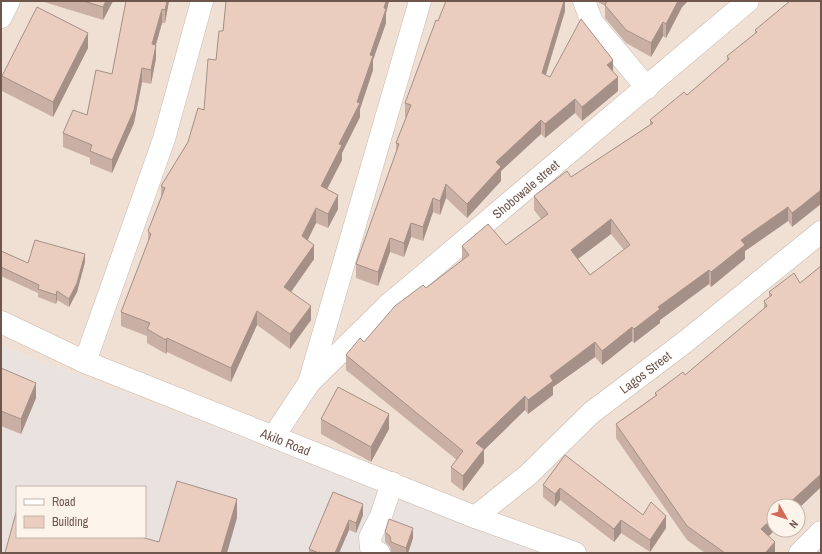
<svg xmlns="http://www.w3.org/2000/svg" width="822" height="554" font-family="'Archivo Narrow',sans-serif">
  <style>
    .residential { fill: #f0e0d3; fill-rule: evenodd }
    .industrial { fill: #e9e2de; fill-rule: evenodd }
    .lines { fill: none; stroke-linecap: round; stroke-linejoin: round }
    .minor-casing { stroke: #c8b7ac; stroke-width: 23 }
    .minor { stroke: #fff; stroke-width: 22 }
    .wall { fill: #cab0a4; fill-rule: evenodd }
    .shaded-wall { fill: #a49086 }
    .building { fill: #ebcdbf; stroke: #a49086; fill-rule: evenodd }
    .labels { text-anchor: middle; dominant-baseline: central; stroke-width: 3; stroke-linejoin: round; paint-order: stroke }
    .street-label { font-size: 13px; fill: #6e564d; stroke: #fcf3ea }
  </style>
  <rect width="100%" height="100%" fill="#f9efe4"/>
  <path class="residential" d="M1,1H821V553H543L1,345ZM774,506H798V530H774Z"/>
  <path class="industrial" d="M1,345L543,553H1ZM17,487H145V537H17Z"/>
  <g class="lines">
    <g class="minor-casing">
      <g id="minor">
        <path d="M584,1L592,22L647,88"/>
        <path d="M1,17L9,1"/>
        <path id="s1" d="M1,322L85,362L475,517L575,553"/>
        <path d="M85,362L164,139L202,1"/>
        <path id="s2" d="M309,383L386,307L748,1"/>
        <path d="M274,436L309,383L420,1"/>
        <path id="s3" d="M475,517L528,475L591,413L685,342L821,232"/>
        <path d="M379,553L371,548L370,537L381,516L392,483"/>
        <path d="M800,553L821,532"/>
      </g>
    </g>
    <use href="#minor" class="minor"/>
  </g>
  <g class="wall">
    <path d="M44,1H113L103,20L44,2Z"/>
    <path d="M169,1L165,23H162L156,45V58L151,84L142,82L134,123L112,173L90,164V158L63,147V133L87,115L112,74Z"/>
    <path d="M226,1H389L386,13V23L373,60V70L360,109V117L342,153V160L327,189L338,209L328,228L316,223L308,240L314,259L291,292L311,320L290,349L257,325L231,382L167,352L166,354L147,343V336L121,326V312L148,243V231L161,197V186L188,142L204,110L223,31Z"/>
    <path d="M565,1V11L546,75L550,77L613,72L618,91L582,121L575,113L545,138L541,134L501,171V181L467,218L446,198L440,215L433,212L423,241L411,237L404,257L390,252L378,286L356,278V264L396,153V143L406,117H405V103L438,21Z"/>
    <path d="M598,1H688L682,7L666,38L663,36L651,57L626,43L605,18V6L598,2Z"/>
    <path d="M821,1L792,227L788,221L745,251V259L711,287L709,284L660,320V323L634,343L632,341L602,365L595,357L553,387V395L528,414L525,410L484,450V463L463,491L451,482V467L457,460L346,370V355L364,342L426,288L462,261V246L506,245L541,219L534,210V196L571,177L650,125V120L687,95L727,61V56L755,34V30ZM611,234L624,250L590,275L578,259Z"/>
    <path d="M88,48L53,117L2,91V76Z"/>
    <path d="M1,251L28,263L85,262L77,292L69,307L57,300L56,304L38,297V293L1,276Z"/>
    <path d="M821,266V487L769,536L775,553H705L687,540L616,438V424L655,396V393L685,375L764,309V301L769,297V292L800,283Z"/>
    <path d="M1,368L36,398L21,434L1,426Z"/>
    <path d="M321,419L389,429L371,462L321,434Z"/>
    <path d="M565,455L643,515L666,528L650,552L621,533L614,542L560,500L555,507L543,497V485Z"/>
    <path d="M333,492L363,515L356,533L349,530L339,553H309V549Z"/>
    <path d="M385,532L413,538L408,553H391L390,547L385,542Z"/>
  </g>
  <g class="shaded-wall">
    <path d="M106,1H113L103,20V7Z"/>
    <path d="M167,1H169L165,23V10Z"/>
    <path d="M386,1H389L386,13V23L373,60V70L360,109V117L342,153V160L321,201V186L357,102L370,55L384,8Z"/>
    <path d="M564,1H565V11L542,87V73Z"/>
    <path d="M678,1H688L682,7L666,38V24Z"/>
    <path d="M162,9V23L152,58V44Z"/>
    <path d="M663,22V36L651,57V43Z"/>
    <path d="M88,33V48L53,117V102Z"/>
    <path d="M156,45V58L151,84V70Z"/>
    <path d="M613,60V74L607,65Z"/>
    <path d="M142,68V82L134,123L112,173V160Z"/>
    <path d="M618,77V91L582,121V107Z"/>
    <path d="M575,99V113L545,138V124Z"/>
    <path d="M541,120V134L501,171V181L467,218V204L496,162Z"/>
    <path d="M446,184V198L440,215V201Z"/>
    <path d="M821,190V204L792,227V213Z"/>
    <path d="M338,195V209L328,228V214Z"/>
    <path d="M433,198V212L423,241V227Z"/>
    <path d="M788,207V221L745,251V259L711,287V272L741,240Z"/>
    <path d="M316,208V223L302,251V236Z"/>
    <path d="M611,219V234L571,264V250Z"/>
    <path d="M411,223V237L404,257V243Z"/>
    <path d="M390,238V252L378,286V272Z"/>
    <path d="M314,245V259L284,302V287Z"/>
    <path d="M85,254V262L77,292L69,307V299Z"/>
    <path d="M709,270V284L660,320V323L634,343V329L658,307Z"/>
    <path d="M57,291V300L56,304V295Z"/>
    <path d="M311,306V320L290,349V334Z"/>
    <path d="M257,311V325L231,382V368Z"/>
    <path d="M632,327V341L602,365V351Z"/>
    <path d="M167,338V352L166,354V340Z"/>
    <path d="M595,342V357L553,387V395L528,414V400L550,376Z"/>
    <path d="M36,383V398L21,434V419Z"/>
    <path d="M525,396V410L484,450V463L463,491V476L476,443Z"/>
    <path d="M389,414V429L371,462V447Z"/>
    <path d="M821,474V487L798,509V506H786Z"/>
    <path d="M560,488V500L555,507V494Z"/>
    <path d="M237,499V518L227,553H221Z"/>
    <path d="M363,504V515L356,533V523Z"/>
    <path d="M666,516V528L650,552V540Z"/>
    <path d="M774,517V530H775L761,543V529Z"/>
    <path d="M349,520V530L339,553H335Z"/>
    <path d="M621,520V533L614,542V529Z"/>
    <path d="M413,528V538L408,553H406V548Z"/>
    <path d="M775,542V553H765Z"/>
  </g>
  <g class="building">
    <path d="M83,1H106L103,7Z"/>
    <path d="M126,1H167L165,10L162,9L152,44L156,45L151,70L142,68L134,110L112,160L90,151L92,145L63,133L73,110L87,115L96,70L112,74Z"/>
    <path d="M226,1H386L384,8L386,9L370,55L373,56L357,102L360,103L339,144L342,145L321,186L338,195L328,214L316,208L302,236L314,245L284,287L311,306L290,334L257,311L231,368L167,338L166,340L147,329L150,323L121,312L151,234L148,231L165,188L161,186L188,142L198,108L204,110L208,59L216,60L219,31H223Z"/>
    <path d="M446,1H564L542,73L550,77L581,19L613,60L607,65L618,77L582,107L575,99L545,124L541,120L496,162L501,167L467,204L446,184L440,201L433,198L423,227L411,223L404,243L390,238L378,272L356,264L399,144L396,143L411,105L405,103L436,20L438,21Z"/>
    <path d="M607,1H678L666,24L663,22L651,43L626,30L605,5Z"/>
    <path d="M790,1H821V190L792,213L788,207L741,240L745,245L711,272L709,270L658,307L660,309L634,329L632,327L602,351L595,342L550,376L553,381L528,400L525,396L476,443L484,449L463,476L451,467L463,451L346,355L360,338L364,342L395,306L423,285L426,288L469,255L462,246L488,224L506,245L548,214L534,196L567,171L571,177L653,123L650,120L684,92L687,95L729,59L727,56L757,32L755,30ZM611,219L630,245L590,275L571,250Z"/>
    <path d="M37,7L88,33L53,102L2,76Z"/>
    <path d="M35,240L85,254L77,283L69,299L57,291L56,295L38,289L39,285L1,267V251L28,263Z"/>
    <path d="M821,266V474L786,506H774V517L761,529L775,542L765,553H725L687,526L616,424L657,395L655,393L683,372L685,375L767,306L764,301L772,295L769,292L794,273L800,283Z"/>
    <path d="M1,368L36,383L21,419L1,411Z"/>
    <path d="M338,387L389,414L371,447L321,419Z"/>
    <path d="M565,455L643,515L651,502L666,516L650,540L621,520L614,529L560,488L555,494L543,485Z"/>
    <path d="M177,481L237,499L221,553H5L17,509V537H141L159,542Z"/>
    <path d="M333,492L363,504L356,523L349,520L335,553H323L319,552V553L309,549Z"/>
    <path d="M389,519L413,528L406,548L391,542L390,536L385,532Z"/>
  </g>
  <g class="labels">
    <g class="street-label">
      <text stroke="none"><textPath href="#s2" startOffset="291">Shobowale street</textPath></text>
      <text stroke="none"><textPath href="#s3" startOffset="224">Lagos Street</textPath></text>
      <text stroke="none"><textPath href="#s1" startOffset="309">Akilo Road</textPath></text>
    </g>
  </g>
  <rect width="822" height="554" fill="none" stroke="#6e564d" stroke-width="4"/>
  <rect x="16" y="486" width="130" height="52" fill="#fcf3ea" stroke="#c3b4ab"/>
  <rect x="24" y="499" width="20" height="6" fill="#ffffff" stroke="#c3b4ab"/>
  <text x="52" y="506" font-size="12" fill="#6e564d">Road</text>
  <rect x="24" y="516" width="20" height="12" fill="#ebcdbf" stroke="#c3b4ab"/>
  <text x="52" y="526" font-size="12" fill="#6e564d">Building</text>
  <g transform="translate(786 518) rotate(129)"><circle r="19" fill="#fcf3ea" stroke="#c3b4ab"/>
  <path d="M0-3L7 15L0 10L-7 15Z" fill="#d46958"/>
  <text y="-6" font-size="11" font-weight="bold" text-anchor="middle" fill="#6e564d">N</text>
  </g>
</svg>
